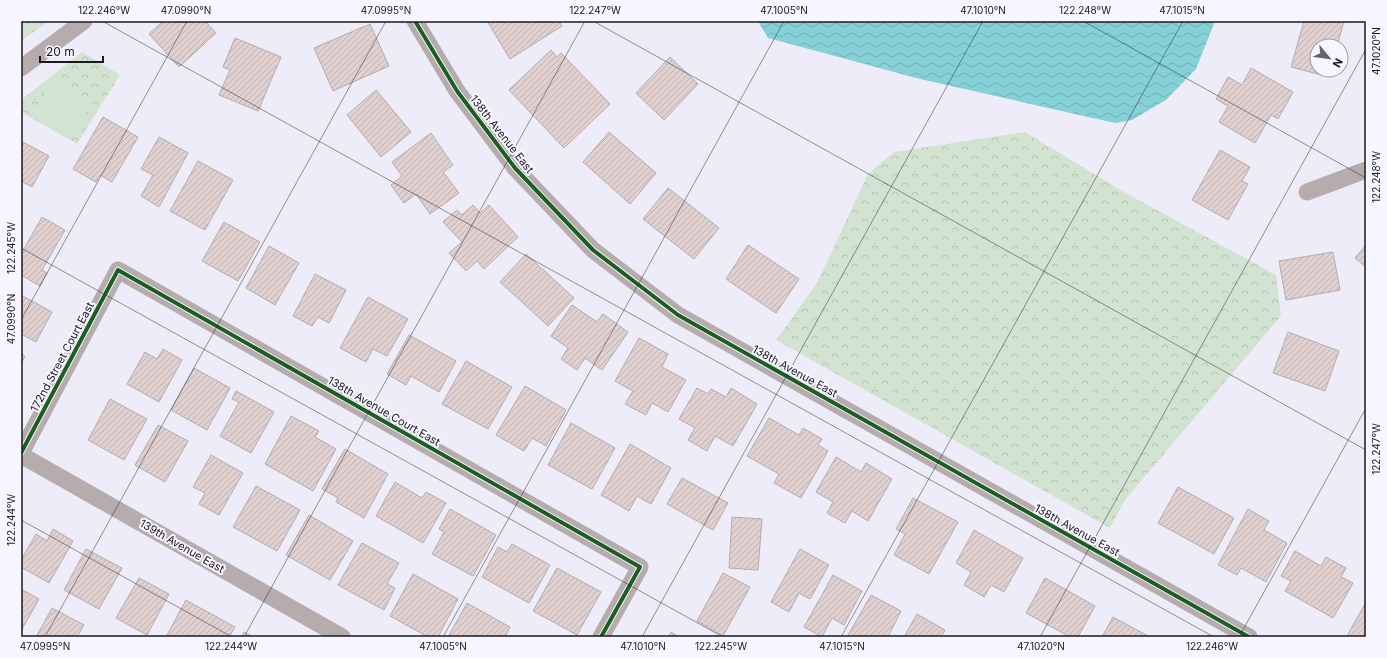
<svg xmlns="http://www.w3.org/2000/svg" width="1387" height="658" font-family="Inter,sans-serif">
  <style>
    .forest { fill: url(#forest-crowns) }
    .garden { fill: #d3e3d2 }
    .water { fill: url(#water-waves) }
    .building { fill: url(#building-hatch); stroke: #b1acaf }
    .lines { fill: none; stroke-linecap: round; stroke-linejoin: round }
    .minor { stroke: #b7acad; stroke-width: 17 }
    .cycleway-casing { stroke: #f7f5ff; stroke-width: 6 }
    .cycleway { stroke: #1b5e20; stroke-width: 4 }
    .ticks { fill: none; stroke: #1a1821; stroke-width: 1; stroke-opacity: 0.45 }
    .labels { text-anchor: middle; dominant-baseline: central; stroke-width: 4; stroke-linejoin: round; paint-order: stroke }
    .street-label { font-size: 11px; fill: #1a1821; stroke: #f7f5ff }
    .neatline { fill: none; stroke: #1a1821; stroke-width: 1.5 }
    .ticks-label { font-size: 10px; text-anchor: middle; fill: #1a1821 }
  </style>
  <defs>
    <pattern id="forest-crowns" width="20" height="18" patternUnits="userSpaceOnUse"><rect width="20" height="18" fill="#d3e3d2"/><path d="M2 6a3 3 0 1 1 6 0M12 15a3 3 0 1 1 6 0" fill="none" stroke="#b5c2b4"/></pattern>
    <pattern id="water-waves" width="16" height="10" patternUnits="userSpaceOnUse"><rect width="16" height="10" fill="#85d1d7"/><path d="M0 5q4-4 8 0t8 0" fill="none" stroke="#72b3b8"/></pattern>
    <pattern id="building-hatch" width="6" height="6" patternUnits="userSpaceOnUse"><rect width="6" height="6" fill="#e0d0d0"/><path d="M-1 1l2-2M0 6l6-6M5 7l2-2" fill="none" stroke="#c0b2b2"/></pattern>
  </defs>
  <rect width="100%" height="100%" fill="#eeecf8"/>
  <g class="forest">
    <path d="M21,21H49L21,41Z"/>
    <path d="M82,52L120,75L77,144L21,112V100Z"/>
    <path d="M1025,132L1122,191L1276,275L1281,316L1125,500L1110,528L776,340L817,283L868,174L894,152Z"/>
  </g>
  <path class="garden" d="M53,79L93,102L72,138L32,115Z"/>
  <path class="water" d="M758,21H1215L1196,69L1166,100L1132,120L1115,123L920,79L768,38Z"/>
  <g class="building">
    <path d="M163,21H205L216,33L179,67L149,34Z"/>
    <path d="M487,21H559L562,26L510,59Z"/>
    <path d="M1304,21H1344L1337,46H1317V70H1331L1329,77L1291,67Z"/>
    <path d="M370,24L389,66L333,91L314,48Z"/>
    <path d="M235,38L281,57L258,111L219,95L230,70L223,67Z"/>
    <path d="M551,50L557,57L561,53L610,104L564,148L509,90Z"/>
    <path d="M670,57L698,84L664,120L636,93Z"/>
    <path d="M1251,68L1293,92L1278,119L1271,115L1255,143L1219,122L1228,106L1216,99L1228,77L1242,85Z"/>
    <path d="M376,90L411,132L381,157L347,115Z"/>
    <path d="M103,117L138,137L112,182L100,175L96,182L73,169Z"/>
    <path d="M609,132L656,173L630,204L583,162Z"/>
    <path d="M431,133L453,165L443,172L459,193L430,214L416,194L404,203L391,185L402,176L392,162Z"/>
    <path d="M159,137L188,153L159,207L141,196L153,175L141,169Z"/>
    <path d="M21,141L49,156L32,187L21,181Z"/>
    <path d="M1220,150L1250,167L1242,181L1248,184L1228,220L1192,200Z"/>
    <path d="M198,161L233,180L205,230L170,211Z"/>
    <path d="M668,188L719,228L694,259L643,219Z"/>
    <path d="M473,205L480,213L489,205L518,237L484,269L477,261L466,271L449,253L462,242L443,222L457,210L462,215Z"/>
    <path d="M42,217L65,230L42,270L47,273L40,286L21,275V254Z"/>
    <path d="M224,222L260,242L238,281L202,261Z"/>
    <path d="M748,245L799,279L776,313L726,279Z"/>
    <path d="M1366,245V267L1355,258Z"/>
    <path d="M269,246L299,263L275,305L246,288Z"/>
    <path d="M1333,252L1340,290L1286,300L1279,261Z"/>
    <path d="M526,254L574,298L548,326L500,282Z"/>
    <path d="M315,274L346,290L329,323L318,317L312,326L293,316Z"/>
    <path d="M21,295L52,312L36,342L21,334Z"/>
    <path d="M368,297L408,319L387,356L373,349L366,362L340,348Z"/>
    <path d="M572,305L597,322L603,314L628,332L602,370L585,358L577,370L561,359L568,348L551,336Z"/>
    <path d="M1288,332L1339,351L1325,391L1273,373Z"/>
    <path d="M409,335L456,361L439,392L411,376L406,385L387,374Z"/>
    <path d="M639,338L668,354L662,367L686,380L668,412L652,403L646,415L625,404L633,391L615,381Z"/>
    <path d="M163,349L182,360L159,402L127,384L145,352L157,359Z"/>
    <path d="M21,354L25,356L21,364Z"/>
    <path d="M466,361L512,387L488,429L442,404Z"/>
    <path d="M194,368L230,388L207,430L171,410Z"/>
    <path d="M525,386L566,410L546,446L532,438L524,451L496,435Z"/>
    <path d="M697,388L708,394L711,389L726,397L731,388L757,404L733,446L715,436L707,451L688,440L695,428L679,419Z"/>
    <path d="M236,391L274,412L251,453L220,436L239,402L232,399Z"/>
    <path d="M110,399L147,419L124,460L88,440Z"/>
    <path d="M291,416L319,431L315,437L336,449L313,491L265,464Z"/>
    <path d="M769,418L799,435L803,428L822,439L818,445L828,451L801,498L774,483L779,474L747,456Z"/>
    <path d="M571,423L615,448L592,489L548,465Z"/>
    <path d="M158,425L188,441L165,482L135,465Z"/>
    <path d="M630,444L671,468L651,504L637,496L629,511L601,495Z"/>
    <path d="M345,449L388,474L364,518L336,502L338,498L322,489Z"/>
    <path d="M211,455L243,473L219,515L199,504L205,493L193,487Z"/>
    <path d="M836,457L861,472L866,463L892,479L868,521L852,511L845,523L827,513L833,502L816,492Z"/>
    <path d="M682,478L728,503L713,530L667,504Z"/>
    <path d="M395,482L422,498L426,492L446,503L423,543L376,516Z"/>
    <path d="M256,486L300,510L277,551L233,527Z"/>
    <path d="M1178,487L1234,518L1214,554L1158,523Z"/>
    <path d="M913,498L958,522L929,574L894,555L905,534L896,529Z"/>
    <path d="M450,509L496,535L473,576L432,554L444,532L439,529Z"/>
    <path d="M1248,509L1269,521L1264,530L1287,543L1266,582L1241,568L1237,575L1218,565Z"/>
    <path d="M309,515L353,541L330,580L286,555Z"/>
    <path d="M732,517L762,519L758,570L729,568Z"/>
    <path d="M53,529L73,541L49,583L21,567V560L36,534L47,541Z"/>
    <path d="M974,530L1023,558L1004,592L991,585L984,597L964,585L971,572L956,563Z"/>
    <path d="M362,543L399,563L387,584L395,588L384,610L338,585Z"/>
    <path d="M512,544L550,565L529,603L482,577L498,547L507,552Z"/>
    <path d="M86,549L122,568L99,609L64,590Z"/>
    <path d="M800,549L829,565L810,599L799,593L789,612L771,602Z"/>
    <path d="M1295,551L1321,566L1326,557L1346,568L1341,577L1353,583L1333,618L1285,591L1291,581L1281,576Z"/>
    <path d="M557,568L601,592L577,635L533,611Z"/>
    <path d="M723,573L750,587L723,636L697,621Z"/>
    <path d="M413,574L458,599L438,637H428L390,616Z"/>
    <path d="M833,575L862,591L844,625L832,618L822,637L804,627Z"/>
    <path d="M139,578L169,594L147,635L116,618Z"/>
    <path d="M1045,578L1095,606L1078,637H1070L1026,613Z"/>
    <path d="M21,589L39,599L21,631Z"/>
    <path d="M871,595L901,611L888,637H847Z"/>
    <path d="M186,600L235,627L229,637H166Z"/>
    <path d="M1366,602V637H1349L1347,636Z"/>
    <path d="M467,603L510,627L505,637H448Z"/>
    <path d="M52,608L84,625L77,637H36Z"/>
    <path d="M917,614L945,630L941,637H904Z"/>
    <path d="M1113,617L1150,637H1102Z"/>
    <path d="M244,632L253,637H242Z"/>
    <path d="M671,632L679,637H668Z"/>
  </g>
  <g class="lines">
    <g class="minor">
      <path d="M415,21L457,91L515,168L593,250L678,315L1249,637"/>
      <path d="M21,68L84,21"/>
      <path d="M1307,192L1366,170"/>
      <path d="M21,453L118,270L640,567L601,637"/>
      <path d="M21,455L342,637"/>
    </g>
    <g class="cycleway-casing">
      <g id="cycleway">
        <path d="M415,21L457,91L515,168L593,250L678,315L1249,637"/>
        <path d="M21,453L118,270L640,567L601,637"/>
      </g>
    </g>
    <use href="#cycleway" class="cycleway"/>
  </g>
  <path class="ticks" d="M102,21L1214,637M593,21L1366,450M1083,21L1366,178M21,248L723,637M21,320L187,21M21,520L232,637M45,637L386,21M244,637L585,21M443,637L784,21M642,637L983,21M841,637L1183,21M1040,637L1366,49M1239,637L1366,408"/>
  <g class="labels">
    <g class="street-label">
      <text transform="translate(502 134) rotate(52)">138th Avenue East</text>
      <text transform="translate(62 357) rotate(-62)">172nd Street Court East</text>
      <text transform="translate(795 371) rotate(29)">138th Avenue East</text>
      <text transform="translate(384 411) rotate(30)">138th Avenue Court East</text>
      <text transform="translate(1077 530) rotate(29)">138th Avenue East</text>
      <text transform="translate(182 546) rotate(30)">139th Avenue East</text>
    </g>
  </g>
  <rect width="1387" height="658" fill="none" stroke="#f7f5ff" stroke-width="44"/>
  <g transform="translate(1329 58) rotate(119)"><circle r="19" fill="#f7f5ff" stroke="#9f9da6"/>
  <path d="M0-3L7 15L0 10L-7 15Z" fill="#64626c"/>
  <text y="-6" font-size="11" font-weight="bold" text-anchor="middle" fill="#1a1821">N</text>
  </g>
  <path d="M40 56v6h63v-6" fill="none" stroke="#1a1821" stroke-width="2"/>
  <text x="46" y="56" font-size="12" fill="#1a1821" stroke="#f7f5ff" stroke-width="3" paint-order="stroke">20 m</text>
  <rect x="22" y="22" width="1343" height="614" class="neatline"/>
  <g class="ticks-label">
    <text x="104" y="14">122.246°W</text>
    <text x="186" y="14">47.0990°N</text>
    <text x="386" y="14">47.0995°N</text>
    <text x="595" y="14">122.247°W</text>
    <text x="784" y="14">47.1005°N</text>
    <text x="983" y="14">47.1010°N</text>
    <text x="1085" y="14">122.248°W</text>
    <text x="1182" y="14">47.1015°N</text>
    <text transform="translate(1376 51) rotate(-90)" y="4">47.1020°N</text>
    <text transform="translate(1376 177) rotate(-90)" y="4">122.248°W</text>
    <text transform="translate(11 248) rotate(-90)" y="4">122.245°W</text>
    <text transform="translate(11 319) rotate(-90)" y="4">47.0990°N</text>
    <text transform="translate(1376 449) rotate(-90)" y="4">122.247°W</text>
    <text transform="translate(11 520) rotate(-90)" y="4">122.244°W</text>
    <text x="45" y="650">47.0995°N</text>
    <text x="231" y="650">122.244°W</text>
    <text x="443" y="650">47.1005°N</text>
    <text x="643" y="650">47.1010°N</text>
    <text x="721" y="650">122.245°W</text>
    <text x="842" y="650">47.1015°N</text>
    <text x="1041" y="650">47.1020°N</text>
    <text x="1212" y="650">122.246°W</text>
  </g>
</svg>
